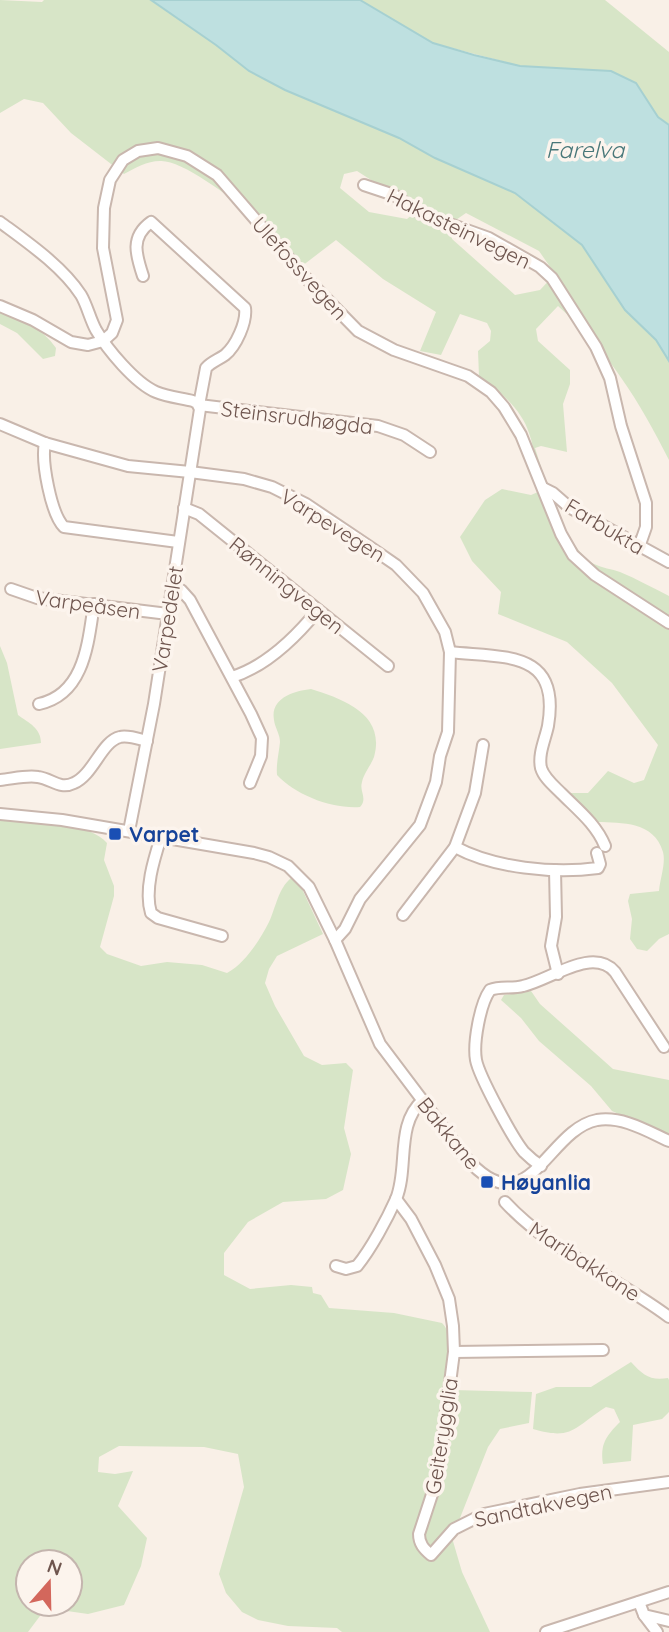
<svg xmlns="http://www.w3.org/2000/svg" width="669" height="1632" font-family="Quicksand,sans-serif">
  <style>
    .green { fill: #d7e5c7; fill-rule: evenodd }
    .water { fill: #bee0e0; stroke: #a6d0d1; stroke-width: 2 }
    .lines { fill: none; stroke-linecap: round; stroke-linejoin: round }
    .minor-casing { stroke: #c9b7ae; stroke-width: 14 }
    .minor { stroke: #fff; stroke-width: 10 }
    .transit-dot { fill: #1a4fb4; stroke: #fcf4ed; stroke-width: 2.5 }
    .labels { text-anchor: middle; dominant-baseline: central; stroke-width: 7; stroke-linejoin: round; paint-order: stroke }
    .street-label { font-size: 21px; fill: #6f564f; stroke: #fcf4ed }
    .transit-label { font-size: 21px; font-weight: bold; fill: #164399; stroke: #fcf4ed; text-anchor: start }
    .water-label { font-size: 23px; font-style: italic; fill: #487779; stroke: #fcf4ed }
  </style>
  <rect width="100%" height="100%" fill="#f9f0e7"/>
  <g class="green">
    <path d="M0,0L42,2L44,0H151L216,45L249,71L285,90L399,138L436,158L515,193L582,245L625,310L656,340L669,361V460C640,402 607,349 558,306L536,329L538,341L570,370V384L563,404L567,452L541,446L535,448C545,479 564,547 594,564C602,568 612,569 620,572C637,579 653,588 669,596V934L659,939L647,951L637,949L630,939L632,919L628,901L630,894L659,891C660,879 666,863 663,852C654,821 622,823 597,822L569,793H588L608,771L634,783L644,780L658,745L612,683L567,642L498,614L501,592L472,561L460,537L485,500L502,489L531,495L538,492C535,473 536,451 529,433C522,410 499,390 479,376L478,351L490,341L491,331L487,323L460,314L441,355L420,351L436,312L383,279L336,240L302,266C293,255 284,242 274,233C253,215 186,159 160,161C147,161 135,168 124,174L71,133L43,103L24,99L0,113ZM357,171L418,210L407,219L369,212L340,188L344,174ZM466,213L539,251L555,274L540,290L515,295L452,239L450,224Z"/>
    <path d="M360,0H605L669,52V125L658,117L636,83L567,70L520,66L433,43Z"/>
    <path d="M0,310C22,318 43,329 56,348L55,356L43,359L17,333L0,324Z"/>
    <path d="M0,646L7,663L18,715C29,723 41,728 41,743L0,749Z"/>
    <path d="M311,689C343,699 386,714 374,757C371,765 364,773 362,782C359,792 368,798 360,807C331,809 296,795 277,775C276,763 279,753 280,742C280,734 275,728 274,720C270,698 294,691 311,689Z"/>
    <path d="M0,820C27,819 89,822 107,843L104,860L114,886V896L100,947L107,954L141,966L167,962L202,965L227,973C245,963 260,940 269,922C276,907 278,889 291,878L302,889L323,934L277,956L269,969L265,983L275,1006L304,1056L322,1065L346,1063L353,1070L344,1128L351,1154L343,1190L326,1199L283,1202L248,1222L224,1253V1275L250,1289L291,1285L312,1287L313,1293L321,1295L329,1308L394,1313L442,1323C455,1335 446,1363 444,1379L453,1390L532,1392L529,1423L500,1429L488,1447L460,1518L450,1531L462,1572L490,1632H342L337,1628L288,1626L258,1620L242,1612L226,1593L219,1574L244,1487L238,1454L204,1447L119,1446L99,1457L98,1472L115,1474L133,1471L118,1506L147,1538L141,1566L124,1605L88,1614L46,1608L28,1632H0ZM28,1562H70V1604H28Z"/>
    <path d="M531,991L540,1004L613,1069L669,1080V1137L612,1111L591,1086L539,1041L521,1018L501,1000L504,995Z"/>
    <path d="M631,1362C643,1375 650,1381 668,1378L669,1380V1412L662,1419L633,1425L631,1461L603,1464C600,1444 606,1436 620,1422L614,1409L606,1407C574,1427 573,1441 533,1429L536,1394L556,1387H591Z"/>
  </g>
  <path class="water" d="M151,0H360L433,43L474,55L520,66L611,71L636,83L658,117L669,125V361L656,340L625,310L582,245L515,193L435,158L399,138L285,90L249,71L216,45Z"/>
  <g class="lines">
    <g class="minor-casing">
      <g id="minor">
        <path d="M364,185L394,195L422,214L489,238L540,267L552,278L596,347L610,378L621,426L646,503V527L639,547"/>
        <path d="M0,222C27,242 62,266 81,295C87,305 90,319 96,330C107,349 135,383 156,392C168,397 181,398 193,401L197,403L200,409L154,704L129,831"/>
        <path d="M143,276C136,255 130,237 151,222L245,308C247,322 236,346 225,355C218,360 211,362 206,368L199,405L378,426L404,435L430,452"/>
        <path d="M0,306L33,320L71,342L88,345L103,341L112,333L117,320L103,248L104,208L110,180L123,160L138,151L158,148L187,156L217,175L305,277L358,331L394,350L468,376L491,392L504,407L521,435L561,534L573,555L595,575L669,623"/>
        <path d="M0,424L45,443L128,466L190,472L244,479L272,487L306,504L367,545L396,565L423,593L445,632L450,652L448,732L440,756L436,782L420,825L360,899L345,929L335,940"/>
        <path d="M45,443C41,461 51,514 64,527L178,542"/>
        <path d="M543,488L553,493L569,507L669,562"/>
        <path d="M184,508L199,514L388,666"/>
        <path d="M172,585L181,590L190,600L251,714L262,738L261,756L250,783"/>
        <path d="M11,589L37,598L168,614"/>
        <path d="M450,652C505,658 561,650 548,726C545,740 538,754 541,768C544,778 554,786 561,793C578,810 596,824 605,846"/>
        <path d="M232,677C267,666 296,637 318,610"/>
        <path d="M39,704C85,694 88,642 94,604"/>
        <path d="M0,780C12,779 26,775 38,777C52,779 60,790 74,783C93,775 102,741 120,737C128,735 139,739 147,741"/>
        <path d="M0,814L62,820L254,853L269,857L288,866L309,887L335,940L380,1044L466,1158C529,1229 546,1130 597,1120C623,1116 647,1131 669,1141"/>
        <path d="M161,837C154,859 144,890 151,913L158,918L222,936"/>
        <path d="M455,847C494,868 554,874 598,868L600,864L597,853"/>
        <path d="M555,870L556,917L551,946L558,974"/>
        <path d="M403,915L455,847L475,793L483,745"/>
        <path d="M541,1166C535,1162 529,1157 524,1152C513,1139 479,1076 476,1060C473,1043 480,1004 490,990C500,986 512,989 523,986C550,980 593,946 615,972L664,1047"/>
        <path d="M396,1199L411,1219L435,1265L449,1299L453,1326L454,1352L438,1476L419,1534C419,1544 424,1549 431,1555L454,1529L484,1514L580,1494L669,1482"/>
        <path d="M505,1202C550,1251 616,1277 669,1317"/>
        <path d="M336,1266L346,1269L357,1266C371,1249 387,1219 396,1199C409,1168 395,1124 423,1100"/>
        <path d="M454,1352L603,1350"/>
        <path d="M639,1602L644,1615L669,1621"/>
        <path d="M644,1615L657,1632"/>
        <path d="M546,1632L669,1592"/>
      </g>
    </g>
    <use href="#minor" class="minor"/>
  </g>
  <g class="transit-dot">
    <rect x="108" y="827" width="14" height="14" rx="3.5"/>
    <rect x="480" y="1175" width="14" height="14" rx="3.5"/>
  </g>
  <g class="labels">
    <g class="street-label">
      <text transform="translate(459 228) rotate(26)">Hakasteinvegen</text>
      <text transform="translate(300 268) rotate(48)">Ulefossvegen</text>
      <text transform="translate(297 417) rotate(7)">Steinsrudhøgda</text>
      <text transform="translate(333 525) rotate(32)">Varpevegen</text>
      <text transform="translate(605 526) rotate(31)">Farbukta</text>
      <text transform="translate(287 585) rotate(39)">Rønningvegen</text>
      <text transform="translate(88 604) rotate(8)">Varpeåsen</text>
      <text transform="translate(167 619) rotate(-81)">Varpedelet</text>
      <text transform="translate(449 1133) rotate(51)">Bakkane</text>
      <text transform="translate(585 1261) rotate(33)">Maribakkane</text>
      <text transform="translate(441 1436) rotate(-81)">Geiterygglia</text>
      <text transform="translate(543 1505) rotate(-12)">Sandtakvegen</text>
    </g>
    <g class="transit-label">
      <text x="129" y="834">Varpet</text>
      <text x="501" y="1182">Høyanlia</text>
    </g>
    <g class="water-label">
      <text x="585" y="149">Farelva</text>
    </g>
  </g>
  <g transform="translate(49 1583) rotate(20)"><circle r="33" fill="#fcf4ed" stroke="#c4b5ae" stroke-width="2"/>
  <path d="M0-5L12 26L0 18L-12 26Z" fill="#d3675c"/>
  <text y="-10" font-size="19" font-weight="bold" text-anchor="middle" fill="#6f564f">N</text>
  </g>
</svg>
